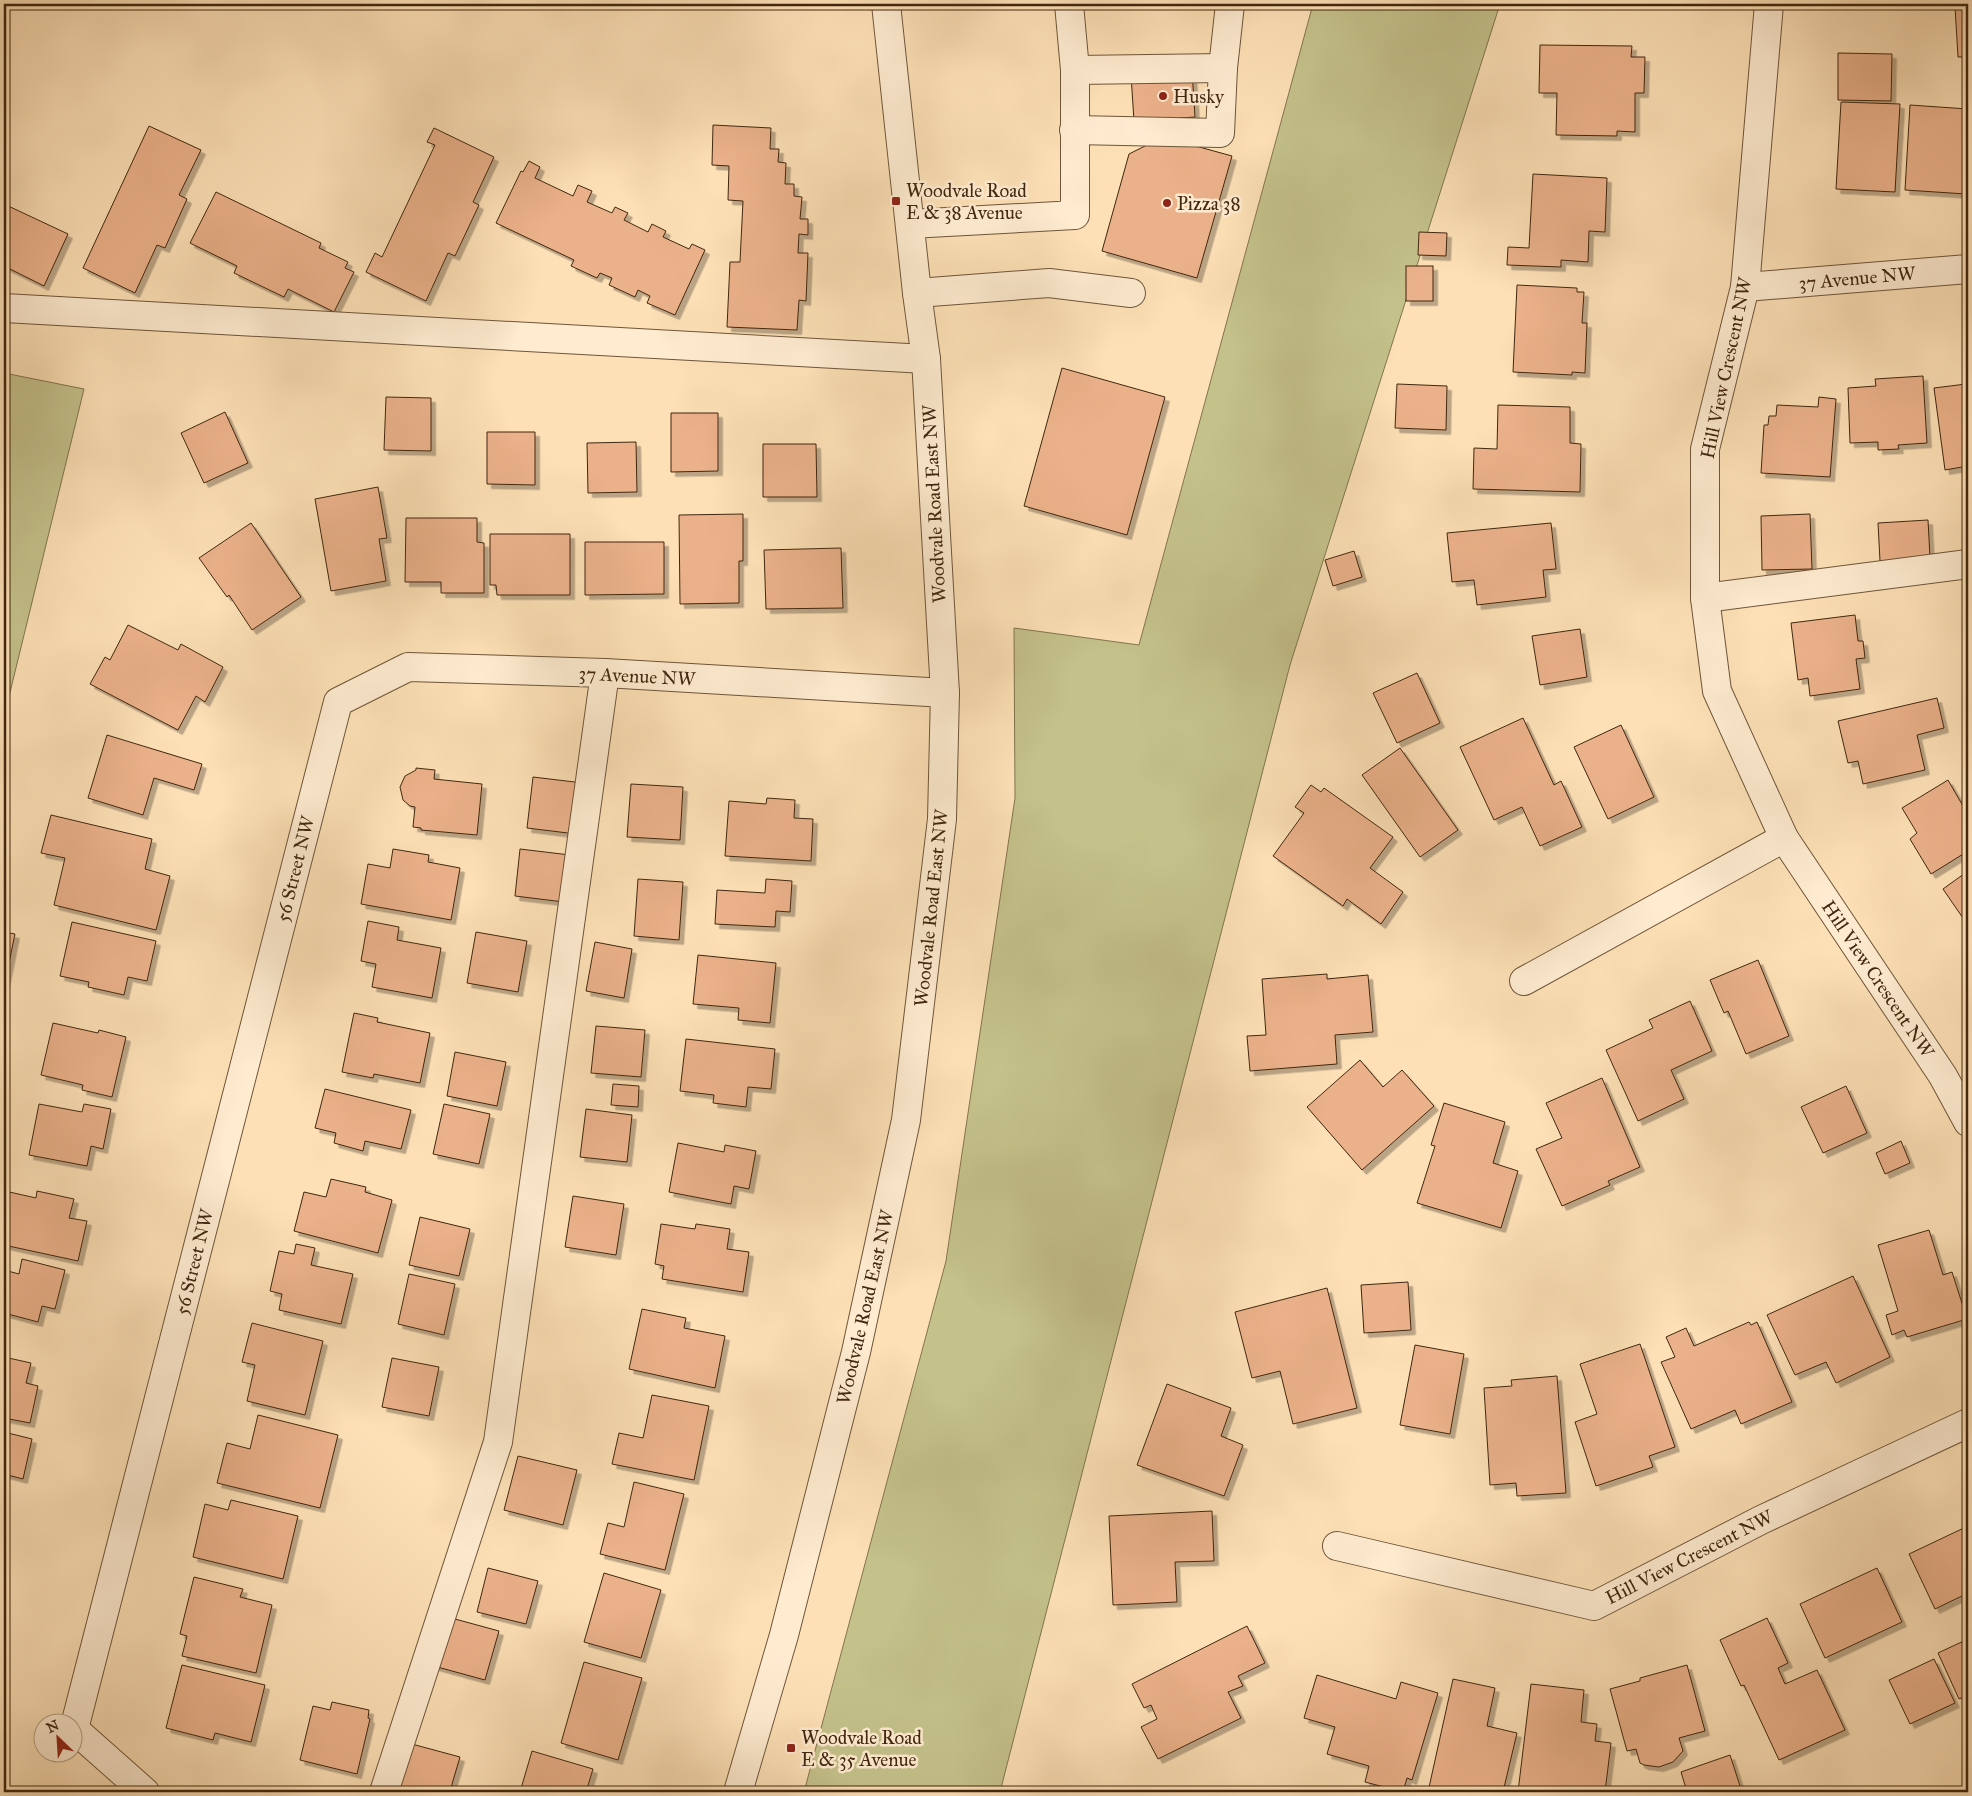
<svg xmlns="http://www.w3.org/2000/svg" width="1972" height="1796" font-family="'IM FELL Great Primer',serif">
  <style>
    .green { fill: #c4c18b; stroke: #82744d }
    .building { fill: #ebb18a; stroke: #40270f; filter: url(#shadow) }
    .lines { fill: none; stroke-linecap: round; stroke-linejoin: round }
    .minor-casing { stroke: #6f5539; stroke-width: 30 }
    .minor { stroke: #feebd0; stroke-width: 28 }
    .poi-dot { fill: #8f2418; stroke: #feebd0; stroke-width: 2 }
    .labels { text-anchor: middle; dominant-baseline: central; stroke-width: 5; stroke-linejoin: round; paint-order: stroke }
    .poi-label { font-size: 19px; fill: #40270f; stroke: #feebd0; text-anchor: start }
    .street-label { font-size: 19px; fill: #40270f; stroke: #feebd0 }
  </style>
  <defs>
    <filter id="shadow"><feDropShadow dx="4.5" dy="4.5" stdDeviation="0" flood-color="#0004"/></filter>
  </defs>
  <rect width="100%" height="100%" fill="#fde0b6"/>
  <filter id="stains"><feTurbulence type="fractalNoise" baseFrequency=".004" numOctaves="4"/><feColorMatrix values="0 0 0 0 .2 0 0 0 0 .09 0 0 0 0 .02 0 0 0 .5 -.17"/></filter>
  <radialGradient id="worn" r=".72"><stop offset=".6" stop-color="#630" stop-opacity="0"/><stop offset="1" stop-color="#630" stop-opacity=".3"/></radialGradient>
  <g class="green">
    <path d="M1313,4H1500L1290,665L1000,1792H804L946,1261L1015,798L1014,628L1139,645Z"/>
    <path d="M4,373L84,389L4,717Z"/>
  </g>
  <g class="building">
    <path d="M1955,7H1968V57H1958Z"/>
    <path d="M1540,45L1632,46L1631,57H1645L1644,93H1635V132L1617,131V136L1556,135L1557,93H1539Z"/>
    <path d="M1838,53L1892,54L1891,101L1838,100Z"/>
    <path d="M1192,71L1195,117L1134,121L1131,75Z"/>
    <path d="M1841,102L1900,104L1895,192L1836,189Z"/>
    <path d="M1910,105L1968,109L1966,194L1905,190Z"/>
    <path d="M713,125L771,128L770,149H779L778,162L786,163L785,184H794V196L802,197L800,219H808V235L799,234L798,253H808L806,301L799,300L797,330L727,327L730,262H740L743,201L728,200L729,166L712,165Z"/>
    <path d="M149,126L201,150L179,195L187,199L165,248L157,245L135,293L83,268Z"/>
    <path d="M434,128L494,157L473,202L479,205L455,256L448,253L426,301L366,272L375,253L382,257L435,145L427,142Z"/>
    <path d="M1163,137L1232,156L1197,278L1102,251L1129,154Z"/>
    <path d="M529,161L540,167L535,178L573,196L578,185L592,191L587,202L612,213L615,207L628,213L624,220L648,232L652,224L666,231L663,237L689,249L692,244L705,250L675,315L647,303L650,296L638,290L635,297L609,285L612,278L600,273L597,278L571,266L574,260L496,223L521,171L523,172Z"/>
    <path d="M1533,174L1607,178L1605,232L1589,231L1588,262L1561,260V267L1507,265L1508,247L1529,248Z"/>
    <path d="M216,192L321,243L319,248L348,262L345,268L354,272L334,312L288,289L284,297L234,273L237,266L190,243Z"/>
    <path d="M4,204L68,234L44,286L4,266Z"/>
    <path d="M1419,232L1447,233L1446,256L1418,255Z"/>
    <rect x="1406" y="266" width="27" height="35"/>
    <path d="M1517,285L1577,288V292H1584L1582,323H1587L1585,373L1572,372V375L1513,372Z"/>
    <path d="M1062,368L1165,397L1127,535L1024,506Z"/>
    <path d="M1968,375V466L1945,470L1934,388L1966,384L1965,376Z"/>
    <path d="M1923,376L1927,443L1898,445L1899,449L1878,450V442L1850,443L1848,388L1876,386L1875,379Z"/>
    <path d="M1397,384L1447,386L1446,430L1395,428Z"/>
    <path d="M386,397L431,398V451L384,450Z"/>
    <path d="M1819,397L1836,399L1830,477L1761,473L1764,425H1768L1769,416H1776L1777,405L1818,407Z"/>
    <path d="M1498,405L1570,407V443L1581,444L1580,492L1473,489L1474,448L1497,449Z"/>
    <path d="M225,412L248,463L204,483L181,433Z"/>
    <path d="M671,413H718V471L671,472Z"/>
    <path d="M487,432H535V485L487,484Z"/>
    <path d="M636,442L637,492L588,493L587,443Z"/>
    <path d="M763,444H816L817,497H763Z"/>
    <path d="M378,487L387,538L379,539L386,581L331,591L315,499Z"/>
    <path d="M743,514V561H739V603L680,604L679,515Z"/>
    <path d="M1810,514L1812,569L1762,570L1761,516Z"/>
    <path d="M406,518H477V542L484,543V593H441V582H405Z"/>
    <path d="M1928,520L1930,558L1880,561L1878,523Z"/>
    <path d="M251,523L301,597L252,630L229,595L227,597L199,558Z"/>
    <path d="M1551,523L1556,569L1543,570L1546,597L1477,605L1474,580L1452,582L1447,533Z"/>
    <path d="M490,534H570V595H497L496,585H490Z"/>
    <path d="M585,542H664V594L585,595Z"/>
    <path d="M841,548L843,608L766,609L764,550Z"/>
    <path d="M1354,551L1362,577L1333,586L1325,560Z"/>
    <path d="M1855,615L1858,641H1863L1865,658L1856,659L1860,689L1810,696L1808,678L1798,680L1791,623Z"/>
    <path d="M128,625L178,650L181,644L223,667L205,702L196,696L178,730L90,684L105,657L110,660Z"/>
    <path d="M1580,629L1587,677L1540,685L1532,636Z"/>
    <path d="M1417,673L1440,723L1397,743L1373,693Z"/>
    <path d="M1937,698L1944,728L1917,735L1925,770L1863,784L1858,761L1848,763L1838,721Z"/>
    <path d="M1523,718L1554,785L1561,781L1582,827L1540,846L1522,807L1494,820L1460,747Z"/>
    <path d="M1621,725L1654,797L1608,819L1574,747Z"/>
    <path d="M107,735L202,764L194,790L154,778L143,815L88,798Z"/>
    <path d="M1400,748L1458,830L1420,857L1362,775Z"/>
    <path d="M416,768L435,770L434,779L482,784L477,835L421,830V828L413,827L415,807L410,806L403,800L400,787L405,776L416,770Z"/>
    <path d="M533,777L583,783L576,834L527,828Z"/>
    <path d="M1948,780L1963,806L1968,803V851L1931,874L1910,839L1917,833L1902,808Z"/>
    <path d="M631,784L683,787L680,840L627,837Z"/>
    <path d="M1311,785L1321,792L1324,788L1393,837L1370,868L1403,892L1381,924L1347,899L1343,906L1273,856L1304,813L1295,807Z"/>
    <path d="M767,798L795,800L794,818L813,819L811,861L725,856L729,801L766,804Z"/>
    <path d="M51,815L152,839L145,869L170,876L156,930L54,905L65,858L41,853Z"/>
    <path d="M393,849L429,855L428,862L460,868L451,920L361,904L368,864L390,868Z"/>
    <path d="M520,849L570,855L564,902L515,896Z"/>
    <path d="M1968,871V930L1965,925L1967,924L1943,889Z"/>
    <path d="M638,879L683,882L679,940L634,936Z"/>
    <path d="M766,879L792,881L790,912L776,911L775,927L715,924L717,890L765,893Z"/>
    <path d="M368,921L399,927L397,940L441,948L432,998L372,987L376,964L361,961Z"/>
    <path d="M72,922L156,941L147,981L128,977L124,995L88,987L89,982L60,976Z"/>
    <path d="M4,932L15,934L4,987Z"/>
    <path d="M476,932L527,941L518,992L467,983Z"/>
    <path d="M595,942L632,949L624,998L586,991Z"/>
    <path d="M698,955L776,963L770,1023L738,1020L739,1008L693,1004Z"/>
    <path d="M1758,960L1789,1036L1746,1054L1728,1011L1724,1013L1710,980Z"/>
    <path d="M1327,974V979L1368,975L1373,1032L1335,1035L1337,1064L1250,1071L1247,1036L1266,1035L1262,979Z"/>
    <path d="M1690,1001L1712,1051L1671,1070L1684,1099L1638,1121L1606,1050L1653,1028L1649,1020Z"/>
    <path d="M354,1013L378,1018L377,1022L430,1033L420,1083L374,1074L373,1078L342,1072Z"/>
    <path d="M53,1023L98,1033L99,1030L126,1037L112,1097L82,1090L83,1085L41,1075Z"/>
    <path d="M596,1026L645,1030L641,1077L591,1073Z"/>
    <path d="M686,1039L775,1049L771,1089L748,1087L746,1107L713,1103L714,1095L680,1091Z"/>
    <path d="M455,1052L506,1062L497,1106L447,1096Z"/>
    <path d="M1360,1060L1383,1087L1402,1070L1434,1106L1362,1170L1307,1107Z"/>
    <path d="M1602,1078L1640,1167L1608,1181L1610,1185L1562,1206L1536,1149L1562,1138L1546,1103Z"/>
    <path d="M613,1084L639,1086L638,1107L611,1105Z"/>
    <path d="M1846,1086L1867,1133L1823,1153L1801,1107Z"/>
    <path d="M325,1089L411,1110L401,1149L365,1141L363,1151L334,1143L336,1133L315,1128Z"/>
    <path d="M1444,1103L1505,1122L1493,1163L1518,1171L1501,1228L1417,1203L1435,1146L1431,1145Z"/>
    <path d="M39,1104L82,1112L84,1104L111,1109L103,1149L91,1146L87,1166L29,1155Z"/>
    <path d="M444,1104L490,1114L479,1164L433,1154Z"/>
    <path d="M586,1109L632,1115L627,1162L580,1157Z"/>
    <path d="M1901,1141L1910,1163L1885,1174L1876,1153Z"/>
    <path d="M678,1143L724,1152L725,1145L756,1151L749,1189L734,1186L731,1204L669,1192Z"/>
    <path d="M331,1179L366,1187L365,1192L392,1200L378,1253L294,1231L304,1192L326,1197Z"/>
    <path d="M5,1191L36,1198L37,1191L74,1199L69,1218L87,1221L78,1261L4,1245V1199Z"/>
    <path d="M573,1196L624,1204L616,1255L565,1247Z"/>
    <path d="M420,1217L470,1229L459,1276L409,1265Z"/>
    <path d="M661,1224L695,1229L696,1224L730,1229L727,1249L749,1252L743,1292L662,1279L664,1266L655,1264Z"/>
    <path d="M1929,1230L1943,1275L1952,1272L1967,1319L1907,1337L1904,1330L1892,1335L1886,1315L1898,1311L1878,1245Z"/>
    <path d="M296,1244L315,1248L311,1265L353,1274L341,1324L279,1310L282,1294L270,1291L279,1251L294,1254Z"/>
    <path d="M22,1259L65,1270L55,1309L42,1306L38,1322L4,1313V1270L19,1274Z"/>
    <path d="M409,1274L455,1284L444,1335L398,1324Z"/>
    <path d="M1853,1276L1890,1357L1836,1383L1826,1362L1795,1375L1767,1315Z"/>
    <path d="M1408,1282L1411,1330L1364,1333L1361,1285Z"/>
    <path d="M1327,1288L1357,1408L1293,1424L1280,1371L1252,1378L1235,1312Z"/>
    <path d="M642,1309L686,1318L684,1328L725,1336L715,1388L629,1369Z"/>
    <path d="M1749,1322L1751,1325L1757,1322L1792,1402L1741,1424L1735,1410L1691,1429L1661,1362L1675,1357L1666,1337L1686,1328L1694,1346Z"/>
    <path d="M252,1323L323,1341L305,1415L247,1401L255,1365L242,1362Z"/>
    <path d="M1640,1344L1675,1447L1649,1456L1653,1467L1596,1486L1575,1422L1597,1414L1580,1364Z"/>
    <path d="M1415,1345L1464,1354L1450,1434L1400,1425Z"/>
    <path d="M4,1357L31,1363L26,1383L38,1386L30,1423L4,1418Z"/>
    <path d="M392,1358L439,1367L429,1416L382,1407Z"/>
    <path d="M1557,1376L1566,1493L1517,1496L1516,1483L1490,1485L1484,1388L1512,1386L1511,1380Z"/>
    <path d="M1167,1384L1231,1408L1221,1436L1243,1445L1224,1496L1137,1465Z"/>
    <path d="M652,1395L709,1406L694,1480L612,1464L619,1433L643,1438Z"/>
    <path d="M258,1415L338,1435L320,1508L217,1483L227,1443L250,1449Z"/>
    <path d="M4,1432L32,1439L23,1479L4,1474Z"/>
    <path d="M518,1456L577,1470L563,1525L504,1510Z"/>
    <path d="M634,1482L684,1494L665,1570L600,1554L608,1523L624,1527Z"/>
    <path d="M231,1500L298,1516L283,1579L193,1557L205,1504L228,1510Z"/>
    <path d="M1212,1511L1214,1561L1175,1562L1177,1602L1113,1605L1109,1516Z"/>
    <path d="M1968,1526V1593L1935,1609L1909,1554Z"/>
    <path d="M488,1568L538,1581L526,1624L477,1612Z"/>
    <path d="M1877,1568L1902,1622L1825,1658L1800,1604Z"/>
    <path d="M604,1573L661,1590L641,1658L584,1642Z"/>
    <path d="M194,1577L243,1589L240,1597L272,1605L256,1673L182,1656L187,1636L180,1634Z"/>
    <path d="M444,1616L499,1631L485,1680L430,1665Z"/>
    <path d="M1767,1618L1788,1663L1778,1668L1785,1684L1817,1670L1845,1730L1779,1760L1744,1685L1741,1686L1720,1640Z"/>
    <path d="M1247,1626L1265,1663L1238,1676L1243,1686L1228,1692L1241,1718L1158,1759L1141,1727L1157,1719L1151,1705L1144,1708L1132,1684Z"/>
    <path d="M1968,1639V1695L1959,1699L1938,1653Z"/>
    <path d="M1934,1659L1955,1703L1910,1724L1889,1680Z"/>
    <path d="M584,1662L642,1678L618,1760L561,1743Z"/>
    <path d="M182,1665L265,1685L251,1742L215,1733L213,1740L166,1728Z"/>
    <path d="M1687,1665L1705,1731L1679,1738L1683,1751L1673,1762L1659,1767L1644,1765L1640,1763L1636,1749L1627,1751L1610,1689L1640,1681V1678Z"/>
    <path d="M1317,1675L1396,1699L1401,1682L1438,1693L1412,1780L1407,1778L1403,1792L1365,1782L1369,1766L1327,1754L1335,1727L1304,1718Z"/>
    <path d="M1453,1679L1495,1688L1487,1726L1517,1733L1503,1792H1428Z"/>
    <path d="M1531,1684L1584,1690L1581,1722L1597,1724L1595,1741L1611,1743L1605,1792H1518Z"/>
    <path d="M332,1702L369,1710L368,1718L370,1719L357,1774L300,1760L313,1706L330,1710Z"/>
    <path d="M408,1743L460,1757L450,1791L395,1792Z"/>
    <path d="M532,1751L593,1769L586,1792H520Z"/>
    <path d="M1730,1755L1742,1792H1687L1681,1772Z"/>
  </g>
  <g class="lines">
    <g class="minor-casing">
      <g id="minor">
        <path d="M1769,4L1745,287L1705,449V598L1717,691L1784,838L1943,1076L1968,1122"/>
        <path d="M1075,70L1223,68"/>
        <path d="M1074,130L1220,133L1223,68L1230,4"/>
        <path d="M910,224L1075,215V70L1069,4"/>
        <path d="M1745,287L1968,269"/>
        <path d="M917,293L1049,283L1131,293"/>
        <path d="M4,308L926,359"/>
        <path d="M1705,598L1968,564"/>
        <path d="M1524,981L1784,838"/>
        <path d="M1337,1546L1594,1606L1761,1520L1968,1423"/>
        <path d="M145,1792L74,1729L338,702L408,667L605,673L945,693"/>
        <path d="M384,1792L498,1442L605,673"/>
        <path d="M738,1792L784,1635L856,1352L906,1120L942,819L945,693L926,359L917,293L886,4"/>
      </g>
    </g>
    <use href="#minor" class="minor"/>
  </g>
  <g class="poi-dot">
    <circle cx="1163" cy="96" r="5"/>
    <rect x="891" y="196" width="10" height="10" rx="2.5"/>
    <circle cx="1167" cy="203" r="5"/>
    <rect x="786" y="1743" width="10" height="10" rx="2.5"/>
  </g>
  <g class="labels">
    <g class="poi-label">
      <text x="1173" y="96">Husky</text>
      <text x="906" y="190">Woodvale Road<tspan x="906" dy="22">E &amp; 38 Avenue</tspan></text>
      <text x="1177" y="203">Pizza 38</text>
      <text x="801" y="1737">Woodvale Road<tspan x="801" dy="22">E &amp; 35 Avenue</tspan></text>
    </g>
    <g class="street-label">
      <text transform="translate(1857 278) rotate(-5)">37 Avenue NW</text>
      <text transform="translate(1726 368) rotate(-78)">Hill View Crescent NW</text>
      <text transform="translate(934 504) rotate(-93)">Woodvale Road East NW</text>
      <text transform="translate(637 676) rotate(3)">37 Avenue NW</text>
      <text transform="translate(295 869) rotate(-76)">56 Street NW</text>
      <text transform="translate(931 908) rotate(-84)">Woodvale Road East NW</text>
      <text transform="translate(1878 979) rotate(56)">Hill View Crescent NW</text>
      <text transform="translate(194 1262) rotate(-76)">56 Street NW</text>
      <text transform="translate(865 1307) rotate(-77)">Woodvale Road East NW</text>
      <text transform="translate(1689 1557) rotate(-27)">Hill View Crescent NW</text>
    </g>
  </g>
  <rect width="1972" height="1796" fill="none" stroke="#fde0b6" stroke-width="20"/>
  <rect x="5" y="5" width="1962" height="1786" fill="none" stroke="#40270f" stroke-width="2.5"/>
  <rect x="10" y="10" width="1952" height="1776" fill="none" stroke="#40270f"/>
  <g transform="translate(58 1738) rotate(335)"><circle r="24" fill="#feebd0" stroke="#b29d83"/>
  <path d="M0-4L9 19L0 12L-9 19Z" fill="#8f2418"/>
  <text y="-8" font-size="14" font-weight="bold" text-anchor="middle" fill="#40270f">N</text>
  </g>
  <rect width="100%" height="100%" filter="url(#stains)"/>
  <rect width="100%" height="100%" fill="url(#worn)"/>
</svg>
